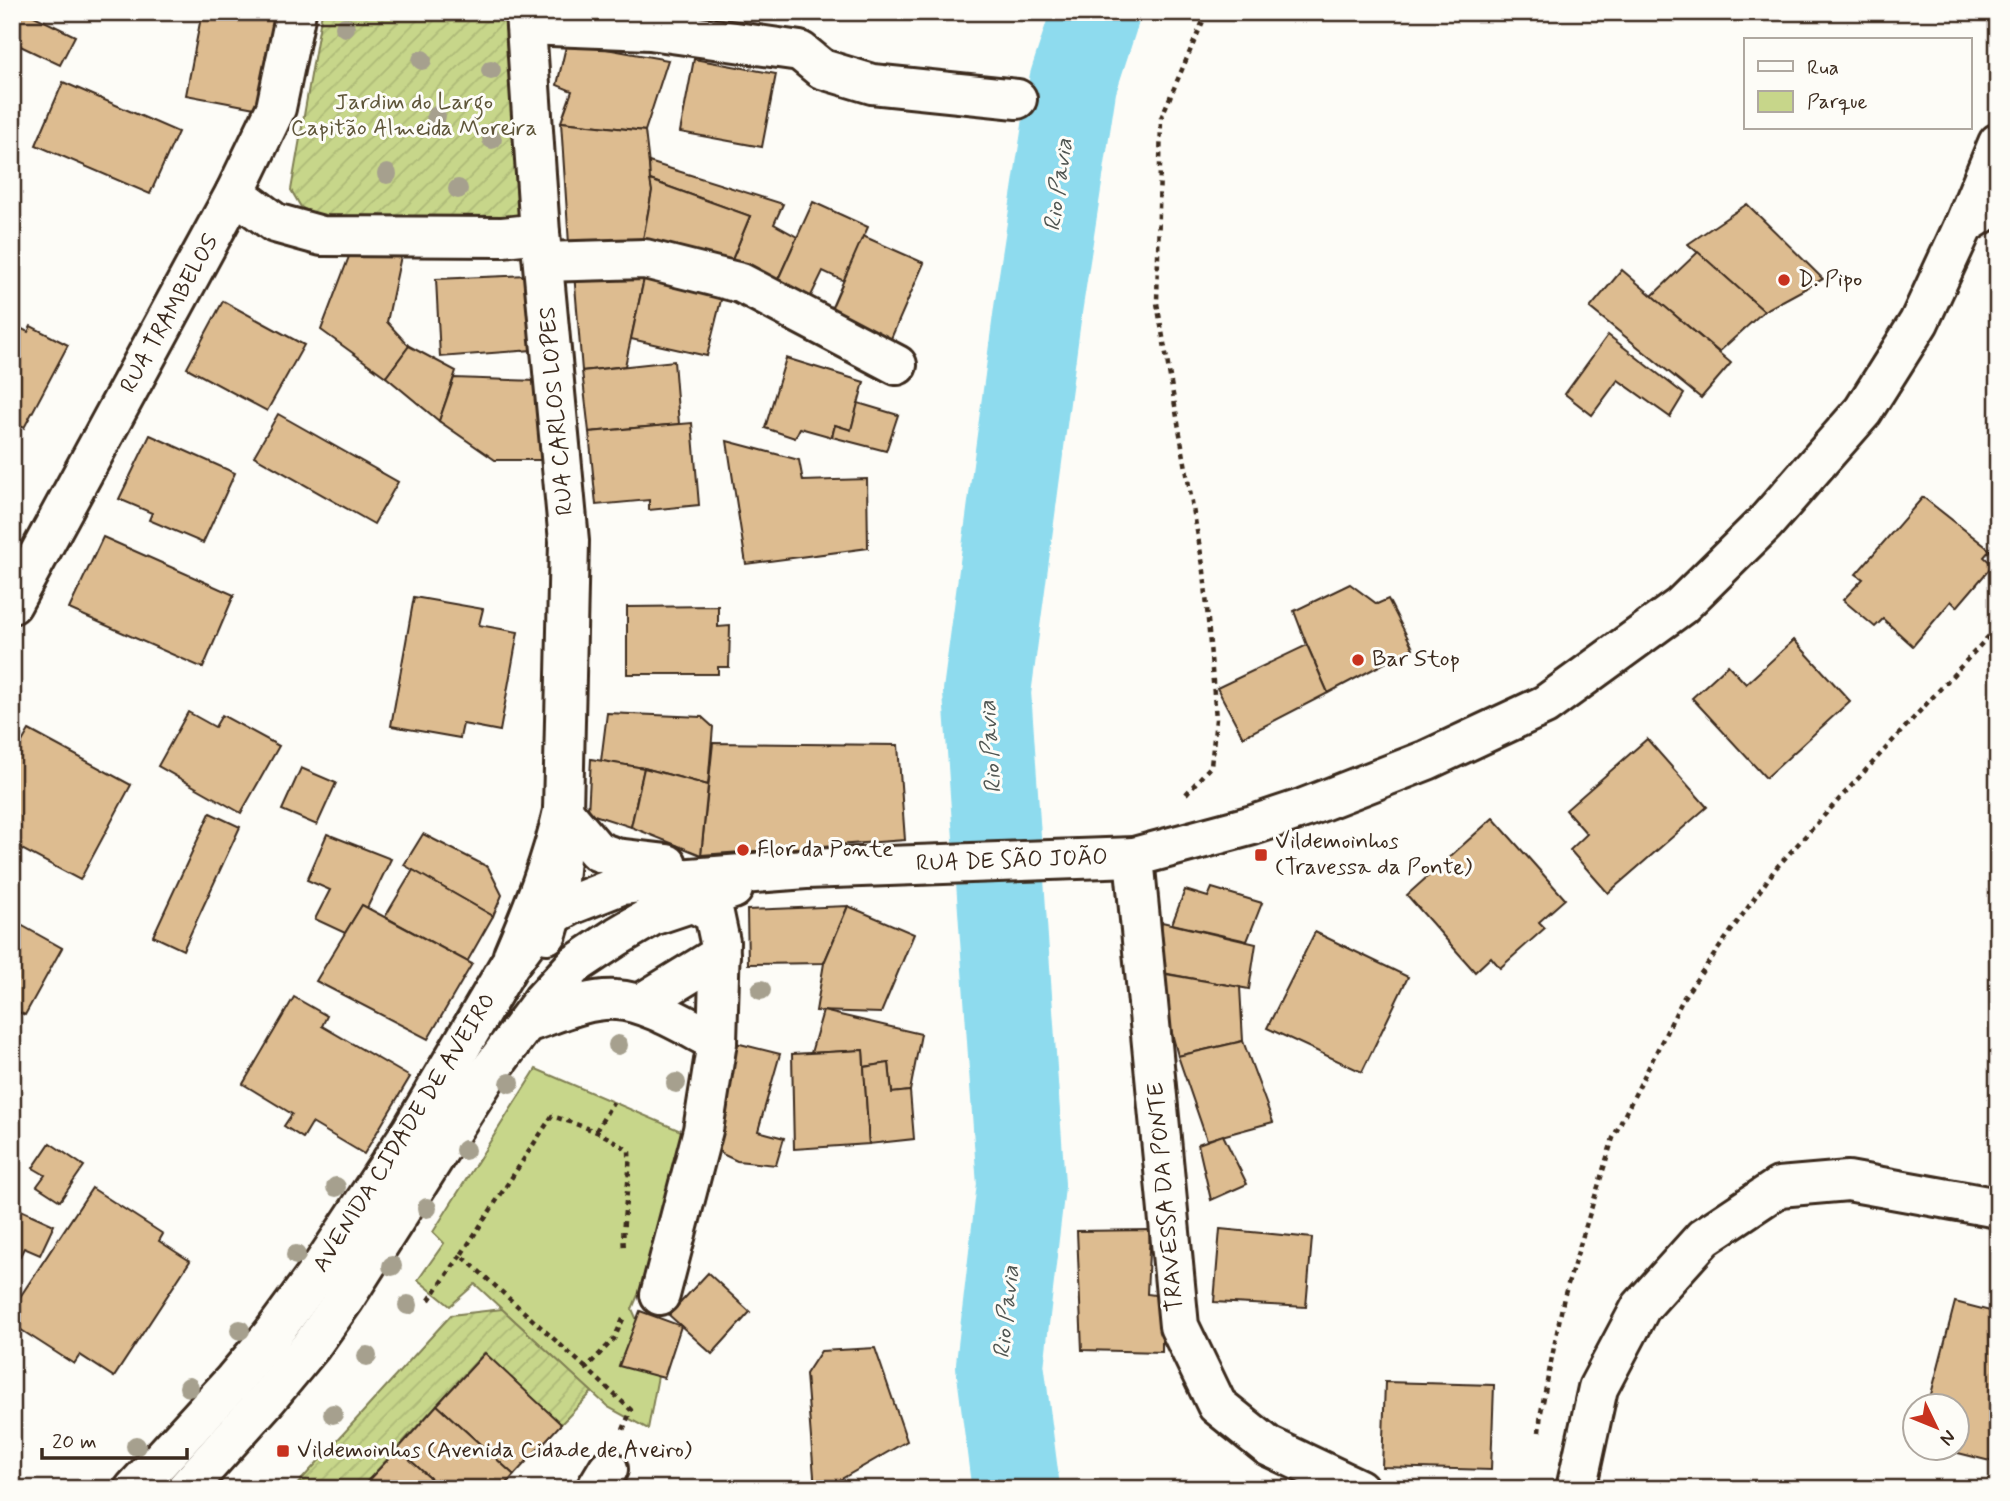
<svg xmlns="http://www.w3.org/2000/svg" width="2010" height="1501" font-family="Mynerve,sans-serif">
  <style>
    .green { fill: #c7d68a; stroke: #818054; stroke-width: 2 }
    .garden { fill: url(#garden-furrows); stroke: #818054; stroke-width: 2 }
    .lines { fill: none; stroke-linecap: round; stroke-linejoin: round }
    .river { stroke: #8edbee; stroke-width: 88 }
    .building { fill: #ddbc90; stroke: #3b2a1e; stroke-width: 2 }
    .minor-casing { stroke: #3b2a1e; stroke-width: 44 }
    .major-casing { stroke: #3b2a1e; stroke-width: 44 }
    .path { stroke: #3b2a1e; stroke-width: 4.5; stroke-dasharray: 5 5; stroke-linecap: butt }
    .minor { stroke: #fdfcf7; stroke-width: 38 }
    .major { stroke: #fdfcf7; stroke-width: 38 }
    .tree { fill: #a6a08e }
    .poi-dot { fill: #c8321e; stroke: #fdfcf7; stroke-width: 2.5 }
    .labels { text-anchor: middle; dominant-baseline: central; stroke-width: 6; stroke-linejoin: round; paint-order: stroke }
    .park-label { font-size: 23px; fill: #5e5539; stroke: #fdfcf7 }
    .poi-label { font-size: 23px; fill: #3b2a1e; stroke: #fdfcf7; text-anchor: start }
    .street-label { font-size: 23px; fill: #3b2a1e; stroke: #fdfcf7 }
    .water-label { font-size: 24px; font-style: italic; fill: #505652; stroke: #fdfcf7 }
  </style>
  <defs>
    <pattern id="garden-furrows" width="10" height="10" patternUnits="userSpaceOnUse" patternTransform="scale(1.75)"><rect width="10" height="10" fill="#c7d68a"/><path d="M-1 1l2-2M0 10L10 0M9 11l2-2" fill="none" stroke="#acb877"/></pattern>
  </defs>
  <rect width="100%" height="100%" fill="#fdfcf7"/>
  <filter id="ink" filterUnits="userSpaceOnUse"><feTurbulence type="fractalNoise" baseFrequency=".0143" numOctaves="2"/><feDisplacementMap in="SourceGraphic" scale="14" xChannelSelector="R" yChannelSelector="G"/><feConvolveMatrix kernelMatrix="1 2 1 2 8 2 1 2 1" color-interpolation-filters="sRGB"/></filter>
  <g filter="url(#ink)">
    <path class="green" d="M536,1069L688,1134L654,1257L632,1309L637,1320L619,1365L658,1376L648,1429L608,1407L475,1284L450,1306L418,1280L444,1243L433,1232Z"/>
    <g class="garden">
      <path d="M322,12H512L527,205L518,217L500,225L317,216L301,207L291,190Z"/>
      <path d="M502,1309L592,1392L561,1424L484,1353L360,1489H293L451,1315Z"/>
    </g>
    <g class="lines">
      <path class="river" d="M1016,1489L1000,1365L1021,1185L987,692L1038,310L1073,83L1096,12"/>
    </g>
    <g class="building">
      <path d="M12,12H26L75,36L60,65L12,42Z"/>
      <path d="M202,12H278L260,109L186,95Z"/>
      <path d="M567,42L668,60L645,131L561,122L572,91L557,85Z"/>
      <path d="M694,59L776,74L762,147L680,132Z"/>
      <path d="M63,82L178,132L150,194L36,145Z"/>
      <path d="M561,122L645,131L652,191L642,245L569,244Z"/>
      <path d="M649,162L783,204L774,224L797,237L776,284L729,267L750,216L650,180Z"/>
      <path d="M650,180L750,216L729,267L642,245L652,191Z"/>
      <path d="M813,202L868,227L844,281L823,271L809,300L776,284Z"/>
      <path d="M1747,204L1823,279L1764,311L1688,244Z"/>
      <path d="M863,236L924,263L890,341L829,314Z"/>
      <path d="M1698,252L1764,311L1719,352L1652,296Z"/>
      <path d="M350,254L401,256L387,322L409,346L386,377L321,330Z"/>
      <path d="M1622,270L1731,363L1701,398L1590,308Z"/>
      <path d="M574,273L645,274L625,366L582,371Z"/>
      <path d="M645,274L723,292L707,356L631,339Z"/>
      <path d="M527,275L532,350L440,357L436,279Z"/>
      <path d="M223,301L304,345L267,411L187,368Z"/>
      <path d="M12,324L28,332L31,326L68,345L24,428L14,423L12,427Z"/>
      <path d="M1608,335L1684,394L1670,417L1618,380L1592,415L1565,394Z"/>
      <path d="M409,346L456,371L439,421L386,377Z"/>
      <path d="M786,358L864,382L851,430L835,425L832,437L800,428L795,438L765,428Z"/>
      <path d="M674,361L679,424L589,432L582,371Z"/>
      <path d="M454,378L537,381L542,460H495L439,421Z"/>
      <path d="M858,403L898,415L886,451L832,437L835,425L851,430Z"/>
      <path d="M278,414L398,482L374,524L254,456Z"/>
      <path d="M692,423L699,505L649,510V500L596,505L589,432Z"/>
      <path d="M150,435L235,473L203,543L149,520L152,513L119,499Z"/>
      <path d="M727,441L799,460L803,481L867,479L868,548L746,564Z"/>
      <path d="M1923,497L1990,550L1984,557L1993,565L1957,607L1951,601L1913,646L1883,619L1875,627L1843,600L1863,579L1856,574Z"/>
      <path d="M103,537L234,595L203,668L69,609Z"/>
      <path d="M1350,584L1377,604L1388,599L1413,648L1328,693L1307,645L1294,611Z"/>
      <path d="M414,597L483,609L479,625L518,632L500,731L463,724L460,738L391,726Z"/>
      <path d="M718,606V627L730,626L729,667H718V674H627V607Z"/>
      <path d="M1794,640L1850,701L1766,778L1692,698L1728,665L1746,684Z"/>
      <path d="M1307,645L1328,693L1243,737L1217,688Z"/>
      <path d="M188,712L215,727L222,715L279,746L241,813L158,766Z"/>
      <path d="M607,713L702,717L713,727L708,785L644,768L601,761Z"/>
      <path d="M29,730L131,785L80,880L12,844V759Z"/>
      <path d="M1647,739L1707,807L1608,893L1570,850L1587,834L1566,810Z"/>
      <path d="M713,743L898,745L905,840L701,855Z"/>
      <path d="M591,759L644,768L631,827L588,813Z"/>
      <path d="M301,768L336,783L317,825L282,810Z"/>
      <path d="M644,768L708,785L701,855L631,827Z"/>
      <path d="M210,813L240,827L183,950L153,936Z"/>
      <path d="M1493,818L1565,899L1539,922L1545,928L1500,968L1491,957L1475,972L1407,895Z"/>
      <path d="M327,834L391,859L367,908L362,905L345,933L315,919L330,890L307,880Z"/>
      <path d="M423,834L488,867L502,895L493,916L404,865Z"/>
      <path d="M413,870L493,916L467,962L385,917Z"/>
      <path d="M1212,888L1262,903L1247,941L1172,924L1185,890L1208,897Z"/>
      <path d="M362,905L472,964L428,1039L316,981Z"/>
      <path d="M848,906L824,963L748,964L747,910Z"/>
      <path d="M848,906L914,934L881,1013L816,1011L824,963Z"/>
      <path d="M12,920L62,948L25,1015L12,1009Z"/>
      <path d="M1162,922L1256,944L1249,989L1152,971Z"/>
      <path d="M1315,932L1408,977L1362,1072L1267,1028Z"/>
      <path d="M1160,973L1240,987L1243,1041L1178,1056L1168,1018Z"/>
      <path d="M294,997L327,1016L322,1026L410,1077L364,1154L312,1123L303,1138L284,1126L292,1114L243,1084Z"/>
      <path d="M823,1011L921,1034L910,1091L892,1093L889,1063L864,1067L863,1050L811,1053Z"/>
      <path d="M1243,1041L1273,1122L1207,1140L1178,1056Z"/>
      <path d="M736,1043L780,1054L758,1131L784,1138L776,1165L737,1161L722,1154L713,1141Z"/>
      <path d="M863,1050L869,1144L794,1149L792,1054Z"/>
      <path d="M889,1063L892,1093L910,1091L914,1139L869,1144L864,1067Z"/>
      <path d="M1223,1135L1247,1184L1211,1200L1198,1144Z"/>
      <path d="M50,1143L84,1166L60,1201L37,1186L45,1175L33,1168Z"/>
      <path d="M92,1188L163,1234L159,1241L190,1261L114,1377L80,1355L74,1364L12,1324V1309Z"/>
      <path d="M12,1206L54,1225L40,1255L24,1248L12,1272Z"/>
      <path d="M1220,1229L1312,1238L1306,1307L1214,1302Z"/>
      <path d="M1150,1230L1147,1294L1162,1296V1352L1082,1350L1077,1231Z"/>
      <path d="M708,1273L750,1312L712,1354L669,1315Z"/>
      <path d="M1955,1302L1998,1313V1463L1954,1452L1955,1448H1958V1406H1928Z"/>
      <path d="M640,1311L681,1326L664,1378L619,1366Z"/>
      <path d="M875,1348L907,1441L824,1489H815L806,1374L821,1351Z"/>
      <path d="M485,1353L561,1424L514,1475L437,1405Z"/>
      <path d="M1385,1382L1494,1385L1491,1470L1382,1467Z"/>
      <path d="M437,1405L514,1475L502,1489H442L398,1449Z"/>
      <path d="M398,1449L442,1489H360Z"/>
    </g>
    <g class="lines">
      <g class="minor-casing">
        <g id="minor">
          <path d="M526,25L650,30L800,51L822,69L872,84L1017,99"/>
          <path d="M235,193L275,223L322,236L503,237L540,233"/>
          <path d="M1964,225L1998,203"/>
          <path d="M543,262L645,259L741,283L897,365"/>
          <path d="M12,604L235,193L276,108L296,12"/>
          <path d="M1134,857L1179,1326L1217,1405L1268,1446L1359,1489"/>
          <path d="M513,955C533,908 552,862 563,811L569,541L540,233L525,12"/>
          <path d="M640,1004L720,955"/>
          <path d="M526,1023C554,1014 586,998 616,1000C647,1001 689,1028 717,1042"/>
          <path d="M660,1295L703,1130L717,1042L720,942L714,914L692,902"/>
          <path d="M596,1489L608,1469"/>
          <path d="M1576,1489L1598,1388L1641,1307L1704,1237L1779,1187L1848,1181L1998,1208"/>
        </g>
      </g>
      <g class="major-casing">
        <g id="major">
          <path d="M563,811L597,851L616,858L667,864"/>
          <path d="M547,934C560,894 560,852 563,811"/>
          <path d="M134,1489L234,1380L271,1336L321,1268L412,1130L509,965L535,930L553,915L573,904L621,885L678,879L806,869L1134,857L1253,825L1304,808L1427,760L1545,705L1681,606L1765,523L1863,411L1919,322L1964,225L1998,143"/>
          <path d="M186,1489L267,1399L311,1346L345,1298L487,1075L542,1001L576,964L618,936L652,916L733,889"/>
        </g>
      </g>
      <g class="path">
        <path d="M1186,794L1211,766L1216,719L1204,571L1157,303L1161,118L1207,12"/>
        <path d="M596,1131L613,1102"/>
        <path d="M429,1300L461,1255"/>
        <path d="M623,1319L614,1339L586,1368L631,1410L623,1430"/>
        <path d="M586,1368L461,1255L552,1116C579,1125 606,1133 629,1151C631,1184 621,1216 624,1249"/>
        <path d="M1539,1432L1541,1412L1564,1297L1613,1138L1684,997L1776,868L1998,626"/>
      </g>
      <use href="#minor" class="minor"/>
      <use href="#major" class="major"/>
    </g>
    <g class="tree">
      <circle cx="345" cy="27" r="10"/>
      <circle cx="422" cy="60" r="10"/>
      <circle cx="491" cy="70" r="10"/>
      <circle cx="436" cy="116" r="10"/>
      <circle cx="492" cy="139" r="10"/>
      <circle cx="387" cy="174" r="10"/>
      <circle cx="458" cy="189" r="10"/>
      <circle cx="761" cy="990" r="10"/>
      <circle cx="618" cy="1045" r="10"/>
      <circle cx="510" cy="1083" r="10"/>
      <circle cx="676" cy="1083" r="10"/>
      <circle cx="465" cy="1150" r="10"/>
      <circle cx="336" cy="1187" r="10"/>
      <circle cx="427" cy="1208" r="10"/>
      <circle cx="296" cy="1255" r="10"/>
      <circle cx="392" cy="1266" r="10"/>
      <circle cx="408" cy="1305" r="10"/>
      <circle cx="240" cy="1330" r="10"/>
      <circle cx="367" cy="1356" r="10"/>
      <circle cx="189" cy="1387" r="10"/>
      <circle cx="333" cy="1414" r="10"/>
      <circle cx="136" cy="1446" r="10"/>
    </g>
  </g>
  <g class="poi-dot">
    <circle cx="1784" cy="280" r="7"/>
    <circle cx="1358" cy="660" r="7"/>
    <circle cx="743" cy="850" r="7"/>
    <rect x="1254" y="848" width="14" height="14" rx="3.5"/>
    <rect x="276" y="1444" width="14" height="14" rx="3.5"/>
  </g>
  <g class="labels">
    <g class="park-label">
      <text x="414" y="103">Jardim do Largo<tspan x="414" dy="26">Capitão Almeida Moreira</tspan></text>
    </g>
    <g class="poi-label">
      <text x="1798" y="280">D. Pipo</text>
      <text x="1372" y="660">Bar Stop</text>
      <text x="1275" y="842">Vildemoinhos<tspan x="1275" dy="26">(Travessa da Ponte)</tspan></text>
      <text x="757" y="850">Flor da Ponte</text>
      <text x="297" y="1451">Vildemoinhos (Avenida Cidade de Aveiro)</text>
    </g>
    <g class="street-label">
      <text transform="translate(170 314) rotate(-61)">RUA TRAMBELOS</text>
      <text transform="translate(557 411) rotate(-95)">RUA CARLOS LOPES</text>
      <text transform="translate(1012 861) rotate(-2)">RUA DE SÃO JOÃO</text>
      <text transform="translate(405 1133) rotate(-58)">AVENIDA CIDADE DE AVEIRO</text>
      <text transform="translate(1166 1197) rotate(-95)">TRAVESSA DA PONTE</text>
    </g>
    <g class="water-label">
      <text transform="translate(1059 185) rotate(-82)">Rio Pavia</text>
      <text transform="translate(991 747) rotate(-94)">Rio Pavia</text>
      <text transform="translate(1007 1312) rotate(-84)">Rio Pavia</text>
    </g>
  </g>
  <rect width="2010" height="1501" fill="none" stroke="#fdfcf7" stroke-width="42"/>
  <rect x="21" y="21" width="1968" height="1459" fill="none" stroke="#3b2a1e" stroke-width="2.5" filter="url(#ink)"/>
  <rect x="1744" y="38" width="228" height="91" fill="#fdfcf7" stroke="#afa8a0" stroke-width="2"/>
  <rect x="1758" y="61" width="35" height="10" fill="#fdfcf7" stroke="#afa8a0" stroke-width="2"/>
  <text x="1807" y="74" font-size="21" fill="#3b2a1e">Rua</text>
  <rect x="1758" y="91" width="35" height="21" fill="#c7d68a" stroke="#afa8a0" stroke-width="2"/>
  <text x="1807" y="108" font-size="21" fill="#3b2a1e">Parque</text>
  <g transform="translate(1936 1427) rotate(133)"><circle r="33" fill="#fdfcf7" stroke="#afa8a0" stroke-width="2"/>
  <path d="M0-5L12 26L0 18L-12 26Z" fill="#c8321e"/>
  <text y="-10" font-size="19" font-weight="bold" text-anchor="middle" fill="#3b2a1e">N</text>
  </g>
  <path d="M42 1448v10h145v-10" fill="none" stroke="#3b2a1e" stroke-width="3.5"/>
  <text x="52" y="1448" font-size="21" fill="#3b2a1e" stroke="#fdfcf7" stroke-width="5" paint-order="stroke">20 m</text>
</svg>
